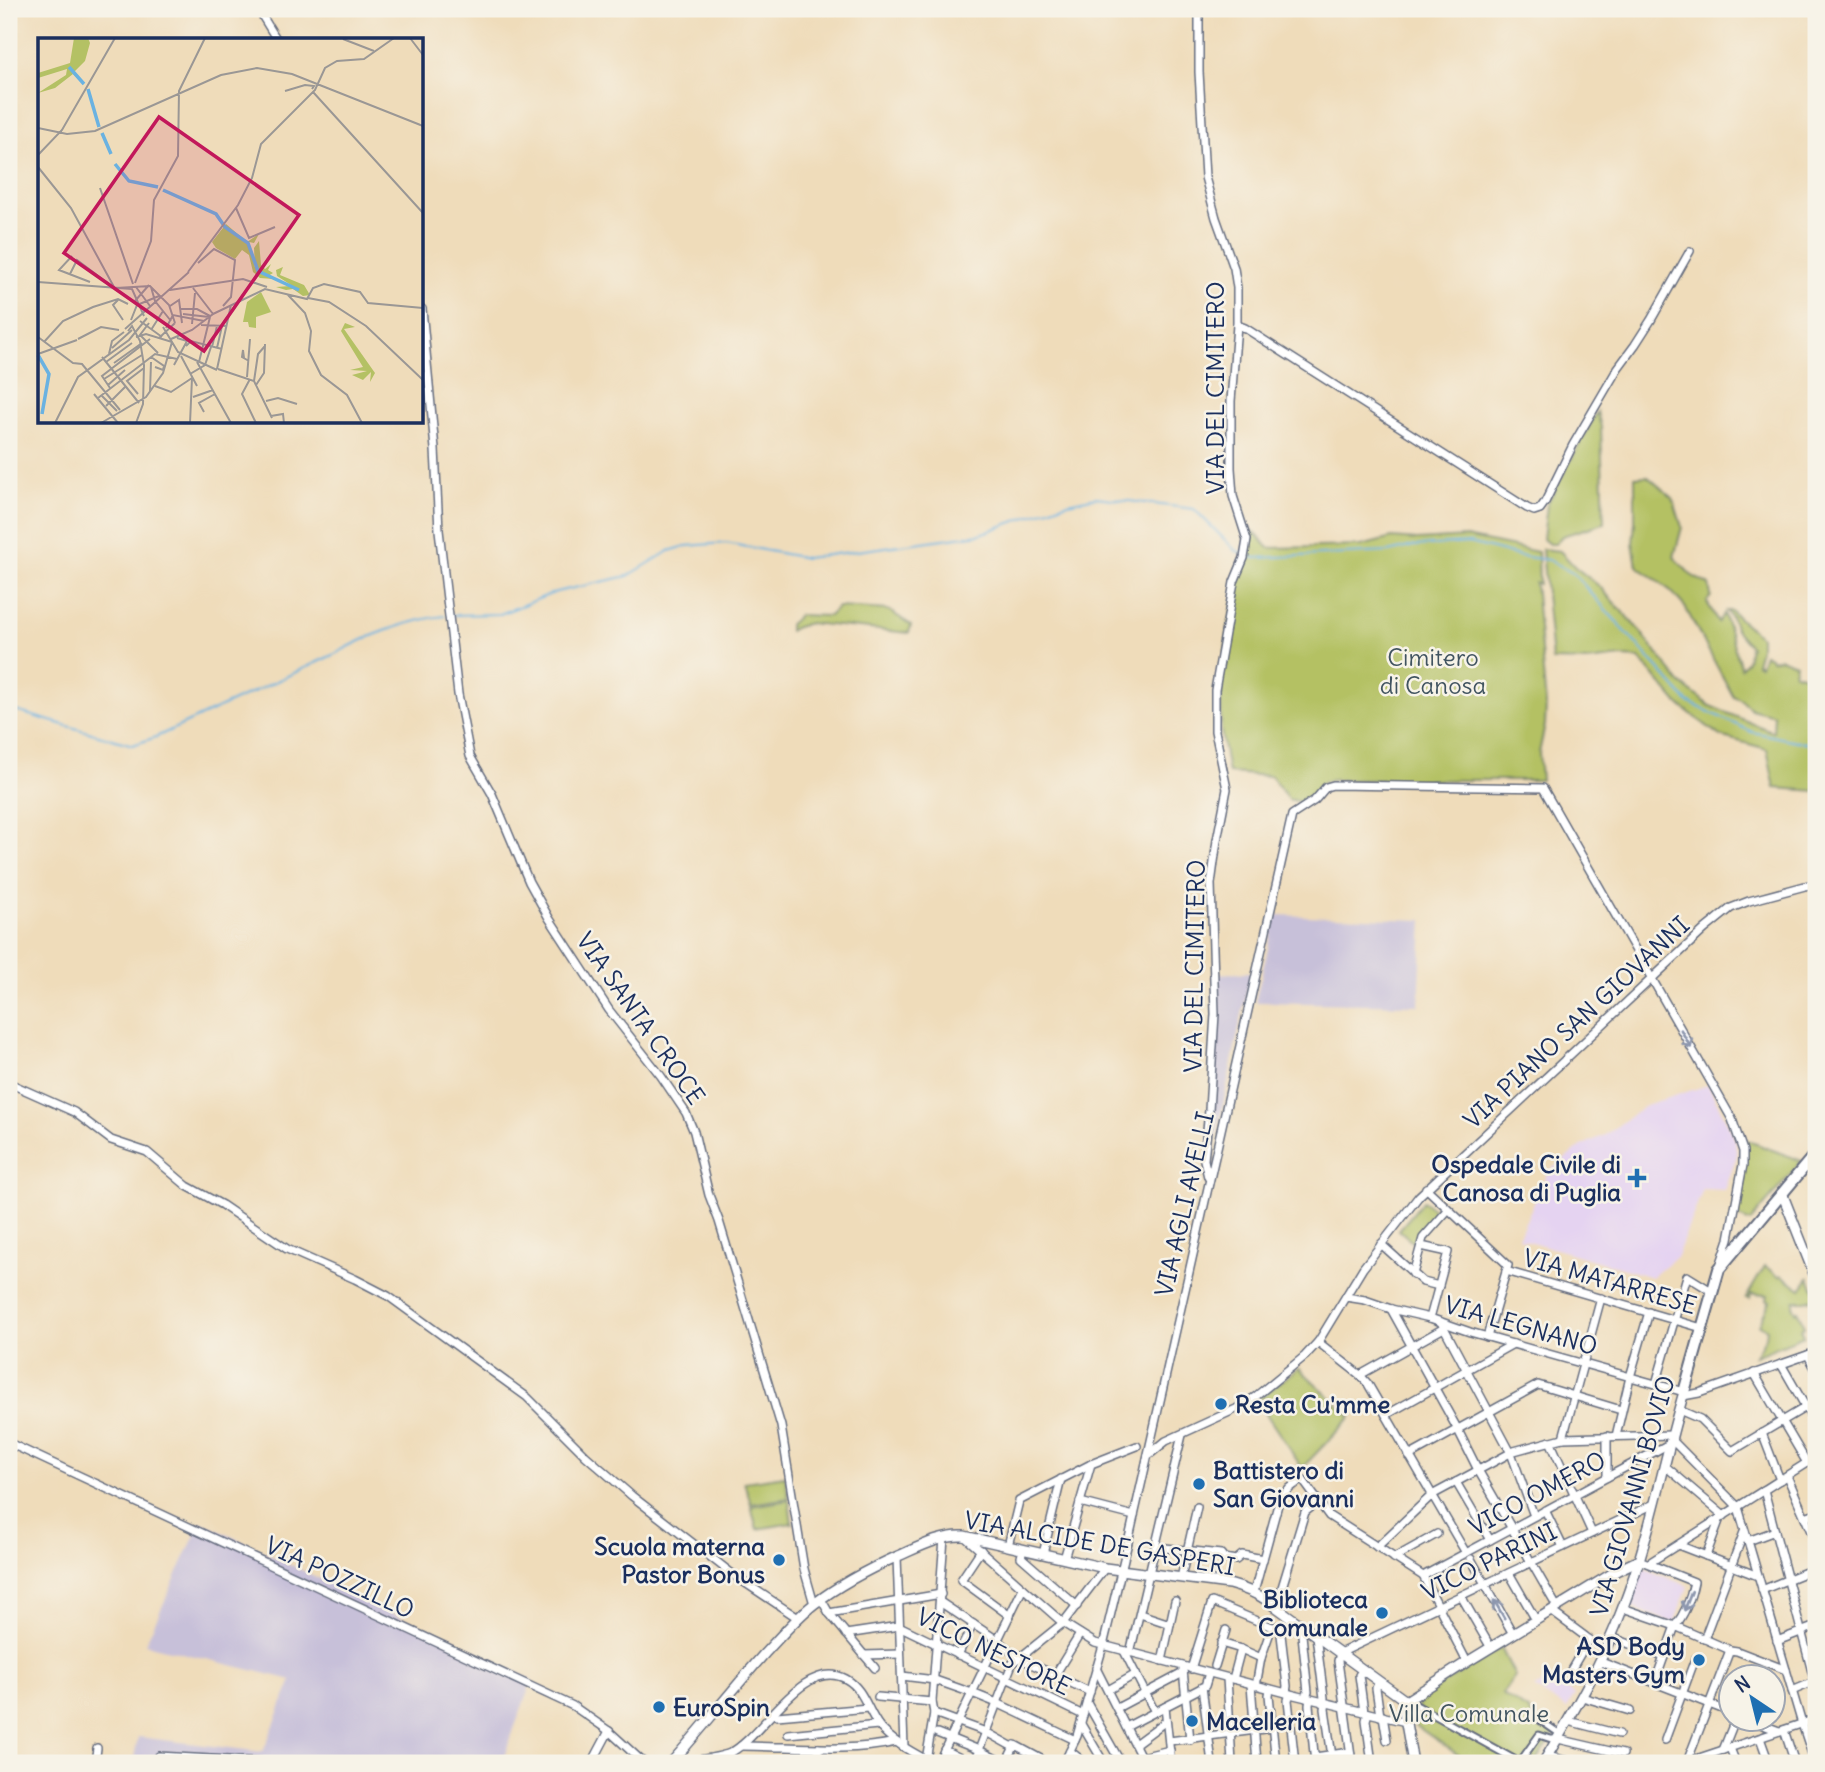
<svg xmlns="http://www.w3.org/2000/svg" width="1825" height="1772" font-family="Delius,sans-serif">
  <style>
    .built { fill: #e5d3f1 }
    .industrial { fill: #c7c0d9 }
    .green { fill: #b4c164; stroke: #687861; stroke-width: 2 }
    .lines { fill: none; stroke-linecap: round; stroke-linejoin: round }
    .stream { stroke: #6ab2e1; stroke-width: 2 }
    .pedestrian-casing { stroke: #656c7e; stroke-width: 9 }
    .minor-casing { stroke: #656c7e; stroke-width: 10 }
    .tertiary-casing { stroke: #656c7e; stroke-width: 12 }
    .secondary-casing { stroke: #656c7e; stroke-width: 14 }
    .pedestrian { stroke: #fff; stroke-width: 5 }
    .minor { stroke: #fff; stroke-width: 7 }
    .tertiary { stroke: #fff; stroke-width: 9 }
    .secondary { stroke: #fff; stroke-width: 10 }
    .oneway { stroke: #8d97ae }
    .poi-dot { fill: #1f6fb2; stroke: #f7f3e8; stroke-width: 2.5 }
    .labels { text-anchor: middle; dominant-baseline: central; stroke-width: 5; stroke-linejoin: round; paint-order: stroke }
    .street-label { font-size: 24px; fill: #1b2f5e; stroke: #f7f3e8 }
    .park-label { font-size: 24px; fill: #415460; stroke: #f7f3e8 }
    .poi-label { font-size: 24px; font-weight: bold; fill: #1b2f5e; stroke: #f7f3e8; text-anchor: end }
    .inset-river { fill: none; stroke: #6ab2e1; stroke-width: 3.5 }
    .inset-road { fill: none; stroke: #9a9795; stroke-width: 2 }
    .view { fill: #c2185b; fill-opacity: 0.15; stroke: #c2185b; stroke-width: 3.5 }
    .inset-edge { fill: none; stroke: #1b2f5e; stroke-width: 3.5 }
  </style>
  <rect width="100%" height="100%" fill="#f7f3e8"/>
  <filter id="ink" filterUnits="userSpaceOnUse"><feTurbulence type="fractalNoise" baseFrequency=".0143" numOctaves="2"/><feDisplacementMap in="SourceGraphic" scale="14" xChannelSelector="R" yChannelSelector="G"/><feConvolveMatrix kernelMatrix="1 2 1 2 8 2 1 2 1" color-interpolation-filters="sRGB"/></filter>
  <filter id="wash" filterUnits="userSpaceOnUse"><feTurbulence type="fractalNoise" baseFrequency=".00686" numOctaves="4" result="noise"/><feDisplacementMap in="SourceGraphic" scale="28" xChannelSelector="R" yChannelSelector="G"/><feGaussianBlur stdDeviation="1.57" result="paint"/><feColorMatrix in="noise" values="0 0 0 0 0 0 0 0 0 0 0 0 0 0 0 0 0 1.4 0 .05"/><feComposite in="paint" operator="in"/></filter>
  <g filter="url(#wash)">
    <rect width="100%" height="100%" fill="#efdcba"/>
    <g class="built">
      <path d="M1708,1085L1734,1136L1737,1155L1725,1190L1703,1189L1677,1256L1652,1277L1518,1238L1548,1172L1583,1145L1605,1135L1646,1105Z"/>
      <path d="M1643,1568L1688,1586L1674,1623L1628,1606Z"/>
      <path d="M1550,1680L1575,1695L1567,1709L1534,1688Z"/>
    </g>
    <g class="industrial">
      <path d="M1276,915L1423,920L1419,1005L1255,1002Z"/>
      <path d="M1251,972L1214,1146L1208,1145L1218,1019V974Z"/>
      <path d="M201,1522L532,1680L502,1762L133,1763L138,1737L263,1752L292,1680L145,1644Z"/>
    </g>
    <g class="green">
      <path d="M1597,412L1601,427L1604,523L1562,536L1555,544H1549L1543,539L1547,504Z"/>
      <path d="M1647,476L1673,498L1682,527L1674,557L1691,575L1709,585L1711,596L1707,602L1718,622L1724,614L1741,668L1747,661L1750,646L1736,630L1731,617L1726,611H1731L1760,637V649L1756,663L1760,665L1764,654L1770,657L1771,660L1780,658L1796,664L1794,673L1816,679V791L1775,788L1767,749L1720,736L1677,703L1639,658L1622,657L1587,661L1552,660L1542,549L1560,551L1575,567L1599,586L1640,631L1680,683L1710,706L1773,732L1774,715L1751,709L1740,699L1733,696L1685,607L1671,591L1637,566L1633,543L1635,522V477Z"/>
      <path d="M1247,529H1251L1269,548L1361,546L1392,538L1417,540L1466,537L1538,552L1539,584L1535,583L1546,705L1545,725L1539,753L1541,780H1332L1323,782L1304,803L1288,799L1271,776L1228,773L1221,731V685L1229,624L1240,575L1246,562Z"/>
      <path d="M838,607L888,610L911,625L909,633L809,623L794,628L789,631V625L799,615L829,616Z"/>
      <path d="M1743,1139L1802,1161L1750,1222L1734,1215Z"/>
      <path d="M1423,1201L1438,1212L1413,1242L1399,1230Z"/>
      <path d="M1765,1266L1779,1277L1781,1275L1801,1289L1809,1278L1816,1293V1298L1806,1301H1794L1793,1306L1796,1312L1798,1311L1804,1327L1801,1329L1804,1336L1755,1356L1766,1337L1767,1329L1759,1325L1770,1301L1767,1300L1768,1295L1751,1294L1750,1299L1746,1298Z"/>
      <path d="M1299,1368L1351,1417L1302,1468L1257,1400Z"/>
      <path d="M785,1476L789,1498L751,1504L744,1482Z"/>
      <path d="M789,1500L792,1523L757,1529L751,1506Z"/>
      <path d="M1501,1648L1515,1676L1502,1694L1529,1711L1530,1714L1555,1733L1535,1763H1470L1412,1723L1415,1711L1426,1694Z"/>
    </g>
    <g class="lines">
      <g class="stream">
        <path d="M1249,556L1255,558L1389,552L1413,546L1470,543L1519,556L1549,560L1574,574L1688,702L1752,732L1816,745"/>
        <path d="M451,615L500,614L556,592L628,576L669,551L686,546L726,543L806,558L980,534L1063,504L1096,497L1194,509L1235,550L1243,554"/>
        <path d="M9,709L133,745L156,737L337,653C367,636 411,619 445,616"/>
      </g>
    </g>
  </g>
  <g filter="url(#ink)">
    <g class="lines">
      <g class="pedestrian-casing">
        <g id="pedestrian">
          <path d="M1406,1701L1416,1705L1521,1763"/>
          <path d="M1531,1714L1560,1734"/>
          <path d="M1519,1763L1539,1735L1551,1739H1558"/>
        </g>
      </g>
      <g class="minor-casing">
        <g id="minor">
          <path d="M258,9L277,40"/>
          <path d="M1199,9V72L1205,177L1216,218L1234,268L1237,288V325L1231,401V468L1233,496L1247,540L1244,558L1234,582L1215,690V731L1227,789L1217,840L1211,884L1215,1014L1209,1110L1204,1160L1208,1177"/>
          <path d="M422,309L435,449L439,530L458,694L470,756L492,794L529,882L549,918L609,1010L661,1076L686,1113L694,1132L709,1195L719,1221L781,1426L804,1569L814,1604"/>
          <path d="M1237,325L1245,328L1527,508L1534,511L1540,509L1545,502L1573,445L1618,368L1635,345L1651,320L1690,251"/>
          <path d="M9,1083L74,1112L111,1140L147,1152L187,1186L222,1205L287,1249L355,1279L388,1296L527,1397L586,1456L632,1496L735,1576L798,1618"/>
          <path d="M1426,1188L1508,1265L1487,1337"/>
          <path d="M1381,1244L1423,1282L1439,1286"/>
          <path d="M1421,1246L1448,1252L1430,1318"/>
          <path d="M1506,1271L1702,1328"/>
          <path d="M1413,1274L1423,1238L1448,1210"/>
          <path d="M1346,1297L1365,1300L1391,1309L1430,1318L1470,1332L1684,1392"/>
          <path d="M1391,1309L1458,1430L1478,1470L1557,1607"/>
          <path d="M1441,1322L1511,1453L1534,1516"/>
          <path d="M1318,1342L1360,1375L1368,1384L1466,1553"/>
          <path d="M1808,1355L1816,1370"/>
          <path d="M1781,1364L1816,1425"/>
          <path d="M1754,1373L1807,1463"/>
          <path d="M1360,1375L1444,1328"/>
          <path d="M1656,1384L1687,1276L1713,1292"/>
          <path d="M1683,1396L1699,1393L1816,1352"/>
          <path d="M1679,1410L1700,1419L1732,1451L1816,1401"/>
          <path d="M1386,1415L1513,1344"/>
          <path d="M1762,1433L1780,1480"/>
          <path d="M1607,1436V1477"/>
          <path d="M1616,1436L1630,1377L1649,1312"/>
          <path d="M1563,1438L1601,1298"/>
          <path d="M1671,1439L1738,1507L1802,1724L1815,1763"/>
          <path d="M1550,1441L1592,1533"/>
          <path d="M9,1443L573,1706L609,1731L644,1763"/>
          <path d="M1150,1454L1166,1441L1236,1409L1255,1397L1305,1356L1318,1342L1363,1268L1419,1196L1705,929L1731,908L1749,901L1816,883"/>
          <path d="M1409,1456L1538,1385L1621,1410"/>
          <path d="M1811,1460L1816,1472"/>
          <path d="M1664,1465L1724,1516"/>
          <path d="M1787,1476L1816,1543"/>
          <path d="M1456,1482L1490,1540"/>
          <path d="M1764,1490L1816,1687"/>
          <path d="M1080,1502L1134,1516"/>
          <path d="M1545,1510L1563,1547"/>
          <path d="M1805,1517L1816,1513"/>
          <path d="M964,1536L1063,1623L1095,1643L1290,1694L1406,1722"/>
          <path d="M1748,1541L1775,1531"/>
          <path d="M1678,1545L1758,1576"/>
          <path d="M1008,1546L1019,1501L1091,1464L1137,1446"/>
          <path d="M1156,1547L1221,1554L1224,1558L1236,1560L1242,1555L1263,1559"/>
          <path d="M1377,1547L1432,1495L1514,1451L1563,1438L1672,1435"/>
          <path d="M981,1550L961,1580L1010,1616"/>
          <path d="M1023,1550L1021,1557L1077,1606"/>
          <path d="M1043,1554L1061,1479"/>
          <path d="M1706,1556L1720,1518"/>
          <path d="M897,1557L904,1747"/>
          <path d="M1394,1558L1437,1534"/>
          <path d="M1064,1559L1091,1464"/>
          <path d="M1471,1559L1513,1634"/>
          <path d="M1649,1563L1816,1457"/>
          <path d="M1509,1573L1536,1620"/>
          <path d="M1423,1576L1669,1444"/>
          <path d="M1181,1578L1197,1507"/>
          <path d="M1762,1590L1816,1568"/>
          <path d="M1254,1592L1279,1501L1290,1488L1302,1479L1329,1516L1423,1576L1467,1662"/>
          <path d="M1461,1596L1491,1648"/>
          <path d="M821,1599L829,1613L864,1655L900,1654"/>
          <path d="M940,1602L997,1640L1019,1658L1090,1692"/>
          <path d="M1276,1607L1305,1512L1318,1502"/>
          <path d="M1623,1608L1675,1626C1685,1614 1691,1597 1694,1582L1639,1560"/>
          <path d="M1551,1611L1586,1637"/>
          <path d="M829,1613L941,1594"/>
          <path d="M1140,1614L1170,1624"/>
          <path d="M1304,1627L1302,1635L1308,1692L1306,1698"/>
          <path d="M846,1634L899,1626L1083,1715"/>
          <path d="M1316,1636L1324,1698L1322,1702"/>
          <path d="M1611,1637L1664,1657"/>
          <path d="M1704,1639L1744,1532"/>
          <path d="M1777,1641L1816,1626"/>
          <path d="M1221,1643L1241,1649L1261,1658"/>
          <path d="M1124,1651L1155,1712"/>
          <path d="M1130,1653L1182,1435"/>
          <path d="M864,1655L875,1668"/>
          <path d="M958,1655L973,1624"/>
          <path d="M1162,1661L1175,1601"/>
          <path d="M1601,1662L1730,1712"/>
          <path d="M1215,1666L1226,1630"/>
          <path d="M1096,1668L1144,1763"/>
          <path d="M1191,1669L1212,1602L1272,1627L1280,1626L1287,1686L1286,1693"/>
          <path d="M1183,1670L1190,1740"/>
          <path d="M1363,1670L1359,1675L1364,1712"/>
          <path d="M1571,1670L1589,1639"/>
          <path d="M1055,1675L1080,1634"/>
          <path d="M902,1676L935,1680L972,1693L997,1703L1075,1740"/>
          <path d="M1227,1678L1232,1763"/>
          <path d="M1233,1679L1241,1649"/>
          <path d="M1379,1682L1376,1688L1380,1716"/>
          <path d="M1655,1682L1675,1626L1730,1650"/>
          <path d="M1251,1684L1257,1763"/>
          <path d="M1256,1686L1261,1658L1269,1635"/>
          <path d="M1202,1687L1212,1763"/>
          <path d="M1270,1689L1269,1695L1276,1763"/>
          <path d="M1108,1690L1136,1674"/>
          <path d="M1792,1691L1816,1681"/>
          <path d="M1290,1694L1288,1700L1295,1763"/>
          <path d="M878,1697L932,1702"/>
          <path d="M1582,1697L1630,1711"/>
          <path d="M1310,1699L1309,1705L1315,1763"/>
          <path d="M1087,1703L1121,1763"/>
          <path d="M1326,1703L1325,1709L1333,1763"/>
          <path d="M1165,1707L1171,1763"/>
          <path d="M1117,1708L1183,1673"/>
          <path d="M772,1713L777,1716L868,1708"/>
          <path d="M934,1713L986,1732L1013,1747"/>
          <path d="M1368,1713L1366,1720L1372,1763"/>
          <path d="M1383,1716L1387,1740"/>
          <path d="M1750,1720L1779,1731"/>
          <path d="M1568,1721L1619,1734"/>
          <path d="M1081,1724L1104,1763"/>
          <path d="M1126,1727L1205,1686L1209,1673"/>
          <path d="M1784,1730L1795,1763"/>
          <path d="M937,1733L979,1750L1004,1763"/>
          <path d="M788,1734L878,1725"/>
          <path d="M1760,1738L1769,1763"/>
          <path d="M1558,1739L1623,1754"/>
          <path d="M1665,1740L1695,1659"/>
          <path d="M1169,1741L1272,1728"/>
          <path d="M1135,1744L1166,1721"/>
          <path d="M741,1746C793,1746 845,1753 896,1742"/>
          <path d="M818,1748L819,1763"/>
          <path d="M1730,1748L1736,1763"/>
          <path d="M944,1750L970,1763"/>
          <path d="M1723,1750L1735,1720"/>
          <path d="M1070,1751L1085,1763"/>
          <path d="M1547,1756L1576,1763"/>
          <path d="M1141,1757L1170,1750"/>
          <path d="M1315,1757L1350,1752"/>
          <path d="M926,1760L934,1713L932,1702L944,1538"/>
          <path d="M1687,1762L1730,1650L1737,1651L1786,1670"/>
          <path d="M95,1763L97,1748"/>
          <path d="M160,1763L159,1756L283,1763"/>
          <path d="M592,1763L609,1731"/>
          <path d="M677,1763C692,1760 716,1759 730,1753C762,1738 803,1656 846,1679C864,1689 867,1710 879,1726C893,1743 914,1753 932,1763"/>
          <path d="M938,1763L1023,1588"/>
          <path d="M974,1763L1012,1664L1063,1623L1105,1568"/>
          <path d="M1006,1763L1015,1745L1041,1759"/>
          <path d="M1064,1763L1077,1736L1103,1646L1130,1534L1292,815L1315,800L1326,787L1333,785L1543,788L1732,1119L1743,1151V1165L1729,1239L1721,1263"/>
          <path d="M1352,1763L1338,1661L1340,1653L1654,1504"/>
          <path d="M1684,1763L1816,1719"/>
        </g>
      </g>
      <g class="tertiary-casing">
        <g id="tertiary">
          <path d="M1782,1193L1816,1279"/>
          <path d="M1406,1701L1467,1662L1618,1570L1639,1560"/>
          <path d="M1406,1701L1404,1712L1413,1763"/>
          <path d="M671,1763C703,1727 733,1689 765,1653C781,1636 796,1618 814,1604C840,1584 869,1569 898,1556C919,1547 941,1535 964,1536L1105,1568L1229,1584C1244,1588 1256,1593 1268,1601L1406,1701"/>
          <path d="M1543,1763C1573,1713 1603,1662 1623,1607C1650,1537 1663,1463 1684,1392"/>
        </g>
      </g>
      <g class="secondary-casing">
        <path id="secondary" d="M1684,1392L1719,1269L1816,1153"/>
      </g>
      <use href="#pedestrian" class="pedestrian"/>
      <use href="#minor" class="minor"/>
      <use href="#tertiary" class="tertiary"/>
      <use href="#secondary" class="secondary"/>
    </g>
    <defs><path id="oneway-shaft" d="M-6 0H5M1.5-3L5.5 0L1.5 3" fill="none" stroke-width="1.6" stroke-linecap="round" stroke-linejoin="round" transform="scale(1.75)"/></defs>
    <g class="oneway">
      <use href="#oneway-shaft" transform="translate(1686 1039) rotate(61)"/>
      <use href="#oneway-shaft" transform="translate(1688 1601) rotate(111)"/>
      <use href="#oneway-shaft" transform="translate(1499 1609) rotate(-120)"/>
    </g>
  </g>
  <g class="poi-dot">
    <path d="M1633.5 1167.5h7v7h7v7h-7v7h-7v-7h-7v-7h7z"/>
    <circle cx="1221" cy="1404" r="7"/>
    <circle cx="1199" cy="1484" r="7"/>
    <circle cx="779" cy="1560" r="7"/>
    <circle cx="1382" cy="1613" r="7"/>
    <circle cx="1699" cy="1660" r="7"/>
    <circle cx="659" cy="1707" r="7"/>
    <circle cx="1192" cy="1721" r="7"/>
  </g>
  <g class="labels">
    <g class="street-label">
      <text transform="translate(1215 388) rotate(-90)">VIA DEL CIMITERO</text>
      <text transform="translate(1194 966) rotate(-89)">VIA DEL CIMITERO</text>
      <text transform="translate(641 1018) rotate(55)">VIA SANTA CROCE</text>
      <text transform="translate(1576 1022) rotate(-43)">VIA PIANO SAN GIOVANNI</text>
      <text transform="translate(1184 1204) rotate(-77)">VIA AGLI AVELLI</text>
      <text transform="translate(1610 1281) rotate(16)">VIA MATARRESE</text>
      <text transform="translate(1521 1325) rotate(16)">VIA LEGNANO</text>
      <text transform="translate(1537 1493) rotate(-28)">VICO OMERO</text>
      <text transform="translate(1632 1496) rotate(-74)">VIA GIOVANNI BOVIO</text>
      <text transform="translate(1100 1543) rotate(10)">VIA ALCIDE DE GASPERI</text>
      <text transform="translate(1489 1561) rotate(-26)">VICO PARINI</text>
      <text transform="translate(340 1577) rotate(25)">VIA POZZILLO</text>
      <text transform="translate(994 1651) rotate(26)">VICO NESTORE</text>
    </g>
    <g class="park-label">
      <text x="1433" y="657">Cimitero<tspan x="1433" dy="28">di Canosa</tspan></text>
      <text x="1469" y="1713">Villa Comunale</text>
    </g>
    <g class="poi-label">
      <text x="1621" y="1164">Ospedale Civile di<tspan x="1621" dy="28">Canosa di Puglia</tspan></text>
      <text x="1235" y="1404" text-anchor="start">Resta Cu'mme</text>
      <text x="1213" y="1470" text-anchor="start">Battistero di<tspan x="1213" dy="28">San Giovanni</tspan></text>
      <text x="765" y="1546">Scuola materna<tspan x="765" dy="28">Pastor Bonus</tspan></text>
      <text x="1368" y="1599">Biblioteca<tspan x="1368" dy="28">Comunale</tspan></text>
      <text x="1685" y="1646">ASD Body<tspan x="1685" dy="28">Masters Gym</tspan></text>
      <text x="673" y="1707" text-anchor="start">EuroSpin</text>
      <text x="1206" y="1721" text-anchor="start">Macelleria</text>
    </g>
  </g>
  <g transform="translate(38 38)">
    <rect width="385" height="385" fill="#efdcba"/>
    <path d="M36,0H50L52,5L47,23L36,34L46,47L35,36L17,50L0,55L28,37L29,31L0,40V35L32,25ZM188,186L209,204L221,196L216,205L211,204L217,229L216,210L221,203L223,227L227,231L233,226L230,232L235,235L230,238L253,247L239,238L238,232L245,229L242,237L266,247L272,257L265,258L255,251L248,252L238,249L252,248L235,241L222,240L215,234L211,217L204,212L197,221L178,210L174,204ZM223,254L233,274L218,279V290L211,289L210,284H205L209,264ZM307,285L317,289L306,291L337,335L332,344L333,334L325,342L314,337L329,333L312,332L325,329L303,293Z" fill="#b4c164"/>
    <path class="inset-river" d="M31,29L46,46M50,51L61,89M64,95L73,116M77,126L91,143L120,149M125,152L178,176L187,189L210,205L220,233L261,252M0,317L11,336L4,376"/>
    <path class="inset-road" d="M372,0L385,17M305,1L336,13M247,53L267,47L276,48L274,51M275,54L385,175M0,90L29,96L57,93L183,37L219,30L254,36L385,88M0,117L24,92L77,0M0,129L33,170L76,249M62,150L95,246M198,170L211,200L237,189M34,218L21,232L52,244M160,225L176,211L197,222L193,259L185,268M150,234L200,167L214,140L223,106L277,52L287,30L299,23L326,21L356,0M32,236L39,222L71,246M0,244L94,251L106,278M97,245L113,203L116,162L140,118L141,53L167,0M98,249L112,268M113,249L117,263L133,283M78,250L112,248L131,267L137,285M132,252L205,241L229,249M250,257L267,275L273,293L271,313L283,337L309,357L324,385M270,260L291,264L328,288L385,342M80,262L75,267L85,282M97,263L111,247M132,268L141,262L144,285M143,271H159L172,278M145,276L171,279M175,276L227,251L269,261L275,250L286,246L322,254L330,265L385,270M93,282L99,267L121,258M102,283L124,299M111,285L102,297L120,315M154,286L157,255M163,287L189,288M125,289L140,314L179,332M128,290L135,277L166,283M87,291L151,234M113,292L125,273M90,293L94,288L102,303L106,327L105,366L98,385M0,299L35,325L44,326L82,372M98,299L108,296L134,304M121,300L137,285M40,301L63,289L81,292M133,301L154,292L175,276L155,250M6,304L25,283L55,269L80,261L90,266M148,308L153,303L184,311M174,309L179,288M74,310L94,292M179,310L184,288M0,316L39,302M71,316L74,303L86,294M143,318L159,348M64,319L101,365M113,319L126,328L125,332L117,329M206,320L205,312L204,319L211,323M68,324L94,305M159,324L193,385M161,324L172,279M76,325L104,305M136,327L149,303L139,300M179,331L193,267M180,331L216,343L234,380M152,336L167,327L173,309M209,339L212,301M66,341L104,317M212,341L204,356L218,385M216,343L220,316L227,308M70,347L87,332M218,347L226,335L227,306M117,348L133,354L154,340M72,350L64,338L112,301M112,353L113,324M56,356L80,385M100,356L89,343L106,330M63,357L79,373M155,359L175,352M60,360L117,316L139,321M228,363L240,360L259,366M68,368L88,348M166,374L161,365L177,356M233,378L245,376L246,385M17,385L40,339L91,302L109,280M63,385L108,359L125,335L134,304M152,385L154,340"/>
    <path class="view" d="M121,79L261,177L166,313L26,215Z"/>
    <rect width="385" height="385" class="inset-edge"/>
  </g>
  <rect width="1825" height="1772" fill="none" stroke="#f7f3e8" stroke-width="35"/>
  <g transform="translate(1752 1698) rotate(325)"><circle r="33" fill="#f7f3e8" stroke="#9fa5b1" stroke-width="2"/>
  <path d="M0-5L12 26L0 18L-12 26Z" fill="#1f6fb2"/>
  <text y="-10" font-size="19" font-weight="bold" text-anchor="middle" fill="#1b2f5e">N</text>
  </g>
</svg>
